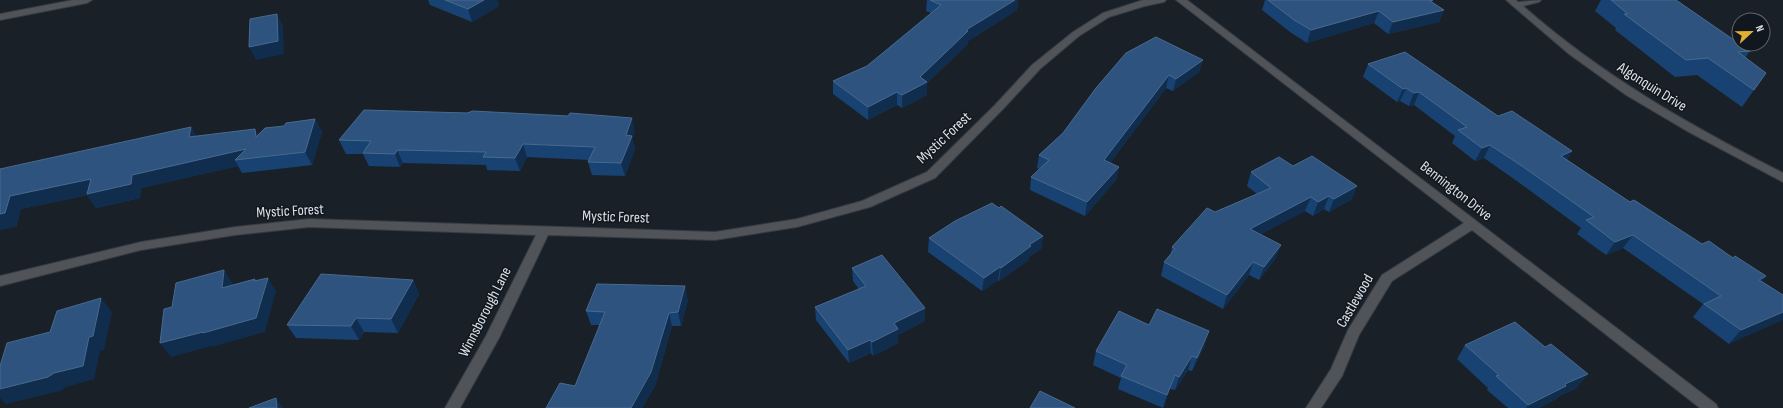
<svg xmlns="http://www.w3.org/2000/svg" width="1783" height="408" font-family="'Sofia Sans Condensed',sans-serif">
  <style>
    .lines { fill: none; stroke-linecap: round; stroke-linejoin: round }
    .street-casing { stroke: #353b43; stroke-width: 2 }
    .street { fill: #505357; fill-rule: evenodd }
    .wall { fill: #184271 }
    .shaded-wall { fill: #102d4e }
    .building { fill: #2d537e; stroke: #496a8e }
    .labels { text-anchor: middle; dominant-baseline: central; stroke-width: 3; stroke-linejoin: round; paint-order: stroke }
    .street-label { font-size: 15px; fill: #dde2e8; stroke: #11171e }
  </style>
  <rect width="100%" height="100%" fill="#1a2028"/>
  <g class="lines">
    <g class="street-casing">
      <g id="street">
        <path d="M73,0H92L87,3L0,20V14Z"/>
        <path d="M1143,0H1166L1164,2L1145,6L1109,17L1079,36L1040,69L1003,109L935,178L870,207L797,227L715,240L548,235L499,338L460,408H445L486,336L536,235L309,227L235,235L141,250L0,286V276L141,242L235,227L309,219L715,232L797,219L862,201L927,172L995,105L1032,65L1073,32L1103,13Z"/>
        <path d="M1176,0H1187L1716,404L1718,408H1700L1472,230L1392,281L1359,335L1342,376L1321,408H1306L1331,369L1348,330L1382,275L1464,223Z"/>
        <path d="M1506,0H1516L1518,2L1541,0L1539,2L1523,6C1604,77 1688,124 1783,173V182L1687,131L1626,95L1569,54Z"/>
      </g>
    </g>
    <use href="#street" class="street"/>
  </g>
  <g class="wall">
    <path d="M428,0H497L499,6L472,22L430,5Z"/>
    <path d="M927,0H1018L1017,10L968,41V44L927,83V95L902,108L897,105L868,120L833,94V81L867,66L931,13L926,11Z"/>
    <path d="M1265,0H1433L1432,2L1444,10L1439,22L1388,34L1374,23L1307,43L1290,32L1262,10Z"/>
    <path d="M1601,0H1676L1750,51L1745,58L1766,73L1742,107L1697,75L1675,77L1615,30L1616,28L1595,11Z"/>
    <path d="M1203,60L1199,72L1173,91L1166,88L1110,163L1119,167L1116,180L1085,216L1030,190L1031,177L1039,169L1037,168L1039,155L1063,133L1096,88Z"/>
    <path d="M1368,64L1498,116L1572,151L1567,160L1630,202L1702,244L1733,258L1766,276L1762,281L1783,295L1729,344L1693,317L1703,304L1623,248L1606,255L1577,234L1581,228L1514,179L1484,158L1475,161L1452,143L1455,136L1414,105L1409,106L1400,101L1397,102L1363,77Z"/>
    <path d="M315,119L322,132L312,165L242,173L238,166L141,188L140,198L96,208L87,195L21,209L16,227L0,169L196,136L255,129L258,136L284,126Z"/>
    <path d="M635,131L632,139L635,149L625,176L592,175L588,162L589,160L527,157L520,171L487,170L486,165L403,163L400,167L369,166L363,154H346L339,140Z"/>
    <path d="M1293,166L1352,199L1329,212L1324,209L1313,216L1305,211L1261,234L1276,258L1259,280L1249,275L1223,309L1161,276L1164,262L1170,256L1172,247L1215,212L1257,194L1247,186L1251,172Z"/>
    <path d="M999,208L1043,236L1041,249L1029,257V260L999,281L998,280L982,291L928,252L929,238Z"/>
    <path d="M852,268L925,308V321L898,335V343L873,356L871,353L849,363L816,320L815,307L859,289L853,281Z"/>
    <path d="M413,280L419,294L398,333L364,332L359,340L296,338L287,325Z"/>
    <path d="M688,300L681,326H672L655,386L642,408H546L575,386L600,325H591L586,311Z"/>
    <path d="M1149,325L1205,345L1192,371L1188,370L1175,390L1170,389L1163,408L1118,389L1121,378L1093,365L1096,351Z"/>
    <path d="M1465,345L1577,388L1559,396L1556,399L1539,408H1508L1487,390L1488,388L1457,359Z"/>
  </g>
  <g class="shaded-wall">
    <path d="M484,0H497L499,6L472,22L468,9Z"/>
    <path d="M1005,0H1018L1017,10L968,41V44L927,83V95L902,108V95L966,30Z"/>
    <path d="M1444,10L1439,22L1388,34L1393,22Z"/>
    <path d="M1379,11L1374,23L1307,43L1311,30Z"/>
    <path d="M277,14L283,26L284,54L256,60L249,47Z"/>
    <path d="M1203,60L1199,72L1173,91L1176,79Z"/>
    <path d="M1169,75L1166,88L1102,174L1104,160Z"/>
    <path d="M1406,88L1400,101L1397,102L1403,89Z"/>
    <path d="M897,92V105L868,120V107Z"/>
    <path d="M1419,92L1414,105L1409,106L1414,93Z"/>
    <path d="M632,118L635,131L632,139L635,149L625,176L621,163L626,135Z"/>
    <path d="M315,119L322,132L312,165L305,152Z"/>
    <path d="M191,127L199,140L189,137Z"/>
    <path d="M255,129L262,143L256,137Z"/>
    <path d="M523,144L527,157L520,171L515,158Z"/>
    <path d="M1490,145L1484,158L1475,161L1482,148Z"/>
    <path d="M246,149L235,160L238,166L141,188L140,198L96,208L87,195L21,209L16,227L0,230V214L10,196L91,179L132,175Z"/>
    <path d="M397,150L403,163L400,167L395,154Z"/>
    <path d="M1572,151L1564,165L1561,156Z"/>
    <path d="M1119,167L1116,180L1085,216L1087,202Z"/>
    <path d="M1357,186L1352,199L1329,212L1334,199Z"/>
    <path d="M1329,196L1324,209L1313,216L1318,202Z"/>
    <path d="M1311,197L1305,211L1246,242L1250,229Z"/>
    <path d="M1633,235L1623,248L1606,255L1615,242Z"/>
    <path d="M1043,236L1041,249L1029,257V260L999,281L1001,268L1029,245Z"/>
    <path d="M1281,245L1276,258L1259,280L1264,267Z"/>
    <path d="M1253,262L1249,275L1223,309L1227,295Z"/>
    <path d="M1000,267L998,280L982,291L984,278Z"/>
    <path d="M224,270L233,284L231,301L222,288Z"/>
    <path d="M1766,276L1754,290L1759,280Z"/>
    <path d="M268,278L276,291L265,332L212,347V346L171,357L160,343Z"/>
    <path d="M413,280L419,294L398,333L391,319Z"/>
    <path d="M685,286L688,300L681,326L678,312Z"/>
    <path d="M101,298L112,312L104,350L100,351L94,379L66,387L60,391L6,404L0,398V389L54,373L89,337Z"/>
    <path d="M925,308V321L898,335V343L873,356L872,342L894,323Z"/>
    <path d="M1783,312V320L1729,344L1741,330Z"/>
    <path d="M669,313L672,326L655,386L642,408H631Z"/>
    <path d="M356,318L364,332L359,340L351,326Z"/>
    <path d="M1209,331L1205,345L1192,371L1197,358Z"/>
    <path d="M870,340L871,353L849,363L848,350Z"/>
    <path d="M1192,356L1188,370L1175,390L1179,377Z"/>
    <path d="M1588,374L1577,388L1559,396L1556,399L1539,408H1526L1528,405L1565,384Z"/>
    <path d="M1175,375L1170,389L1163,408L1167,395Z"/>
    <path d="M276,398L283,408H277Z"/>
  </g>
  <g class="building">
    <path d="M445,0H484L468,9Z"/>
    <path d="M930,0H1015L966,30L968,31L920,77L927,82L902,95L897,92L868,107L833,81L867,66L941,5Z"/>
    <path d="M1268,0H1433L1430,1L1444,10L1393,22L1379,11L1311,30L1294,20Z"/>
    <path d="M1611,0H1676L1750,51L1738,52L1766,73L1754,90L1708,58L1686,60L1624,14H1628Z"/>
    <path d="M277,14L278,41L249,47L250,19Z"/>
    <path d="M1156,37L1203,60L1176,79L1169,75L1104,160L1119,167L1087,202L1031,177L1049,160L1039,155L1063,133L1096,88L1126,53Z"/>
    <path d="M1405,52L1498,116L1512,111L1572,151L1561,156L1630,202L1634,200L1702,244L1709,241L1733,258L1735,256L1766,276L1759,280L1783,295V312L1741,330L1704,304L1721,296L1633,235L1615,242L1586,220L1594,217L1522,166L1490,145L1482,148L1458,130L1467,127L1419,92L1414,93L1406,88L1403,89L1368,64Z"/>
    <path d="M364,110L467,113L473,111L568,116L570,113L632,118L626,135L632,136L621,163L588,162L595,147L523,144L515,158L483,157L486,152L397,150L395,154L363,153L371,141L339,140Z"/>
    <path d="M315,119L305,152L235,160L246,149L132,175L131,184L87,194L91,179L10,196L5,213L0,214V169L191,127L189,137L255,129L256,137L265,128L284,126L286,123Z"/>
    <path d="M1312,156L1357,186L1334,199L1329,196L1318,202L1311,197L1250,229L1281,245L1264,267L1253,262L1227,295L1164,262L1175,249L1172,247L1207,208L1215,212L1271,188L1251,172L1279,157L1293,166Z"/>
    <path d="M992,203L999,208L1001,206L1043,236L1029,245L1031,246L1001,268L1000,267L984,278L929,238L955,221Z"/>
    <path d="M882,255L925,308L894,323L898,329L872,342L870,340L848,350L815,307L866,286L852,268Z"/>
    <path d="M224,270L222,288L255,279L254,281L268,278L256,318L203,333V332L160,343L164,309L172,307L176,283Z"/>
    <path d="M321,274L413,280L391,319L356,318L351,326L287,325Z"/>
    <path d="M597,284L685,286L678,312L669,313L651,372L631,408H546L560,383L575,386L605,312L586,311Z"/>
    <path d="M101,298L93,336L89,337L83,366L54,373L48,377L0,389V366L7,343L50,332L57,311Z"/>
    <path d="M1157,309L1209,331L1197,358L1192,356L1179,377L1175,375L1167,395L1121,376L1127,365L1096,351L1119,311L1149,325Z"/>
    <path d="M1515,322L1545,347L1551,344L1588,374L1565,384L1566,386L1528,405L1496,376L1499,375L1465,345Z"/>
    <path d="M1040,391L1075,408H1030Z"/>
    <path d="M276,398L277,408H249Z"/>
  </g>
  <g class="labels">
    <g class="street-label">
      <text transform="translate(1652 87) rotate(32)">Algonquin Drive</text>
      <text transform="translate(944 138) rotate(-43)">Mystic Forest</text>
      <text transform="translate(1456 191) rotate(38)">Bennington Drive</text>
      <text transform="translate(290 211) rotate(-3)">Mystic Forest</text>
      <text transform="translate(616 217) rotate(2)">Mystic Forest</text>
      <text transform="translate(1355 301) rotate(-60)">Castlewood</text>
      <text transform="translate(485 312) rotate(-63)">Winnsborough Lane</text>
    </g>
  </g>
  <g transform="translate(1751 32) rotate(68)"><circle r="19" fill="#11171e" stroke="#63686f"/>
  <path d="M0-3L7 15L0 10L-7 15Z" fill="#e1af34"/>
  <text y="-6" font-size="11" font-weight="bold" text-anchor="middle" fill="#dde2e8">N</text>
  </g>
</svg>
